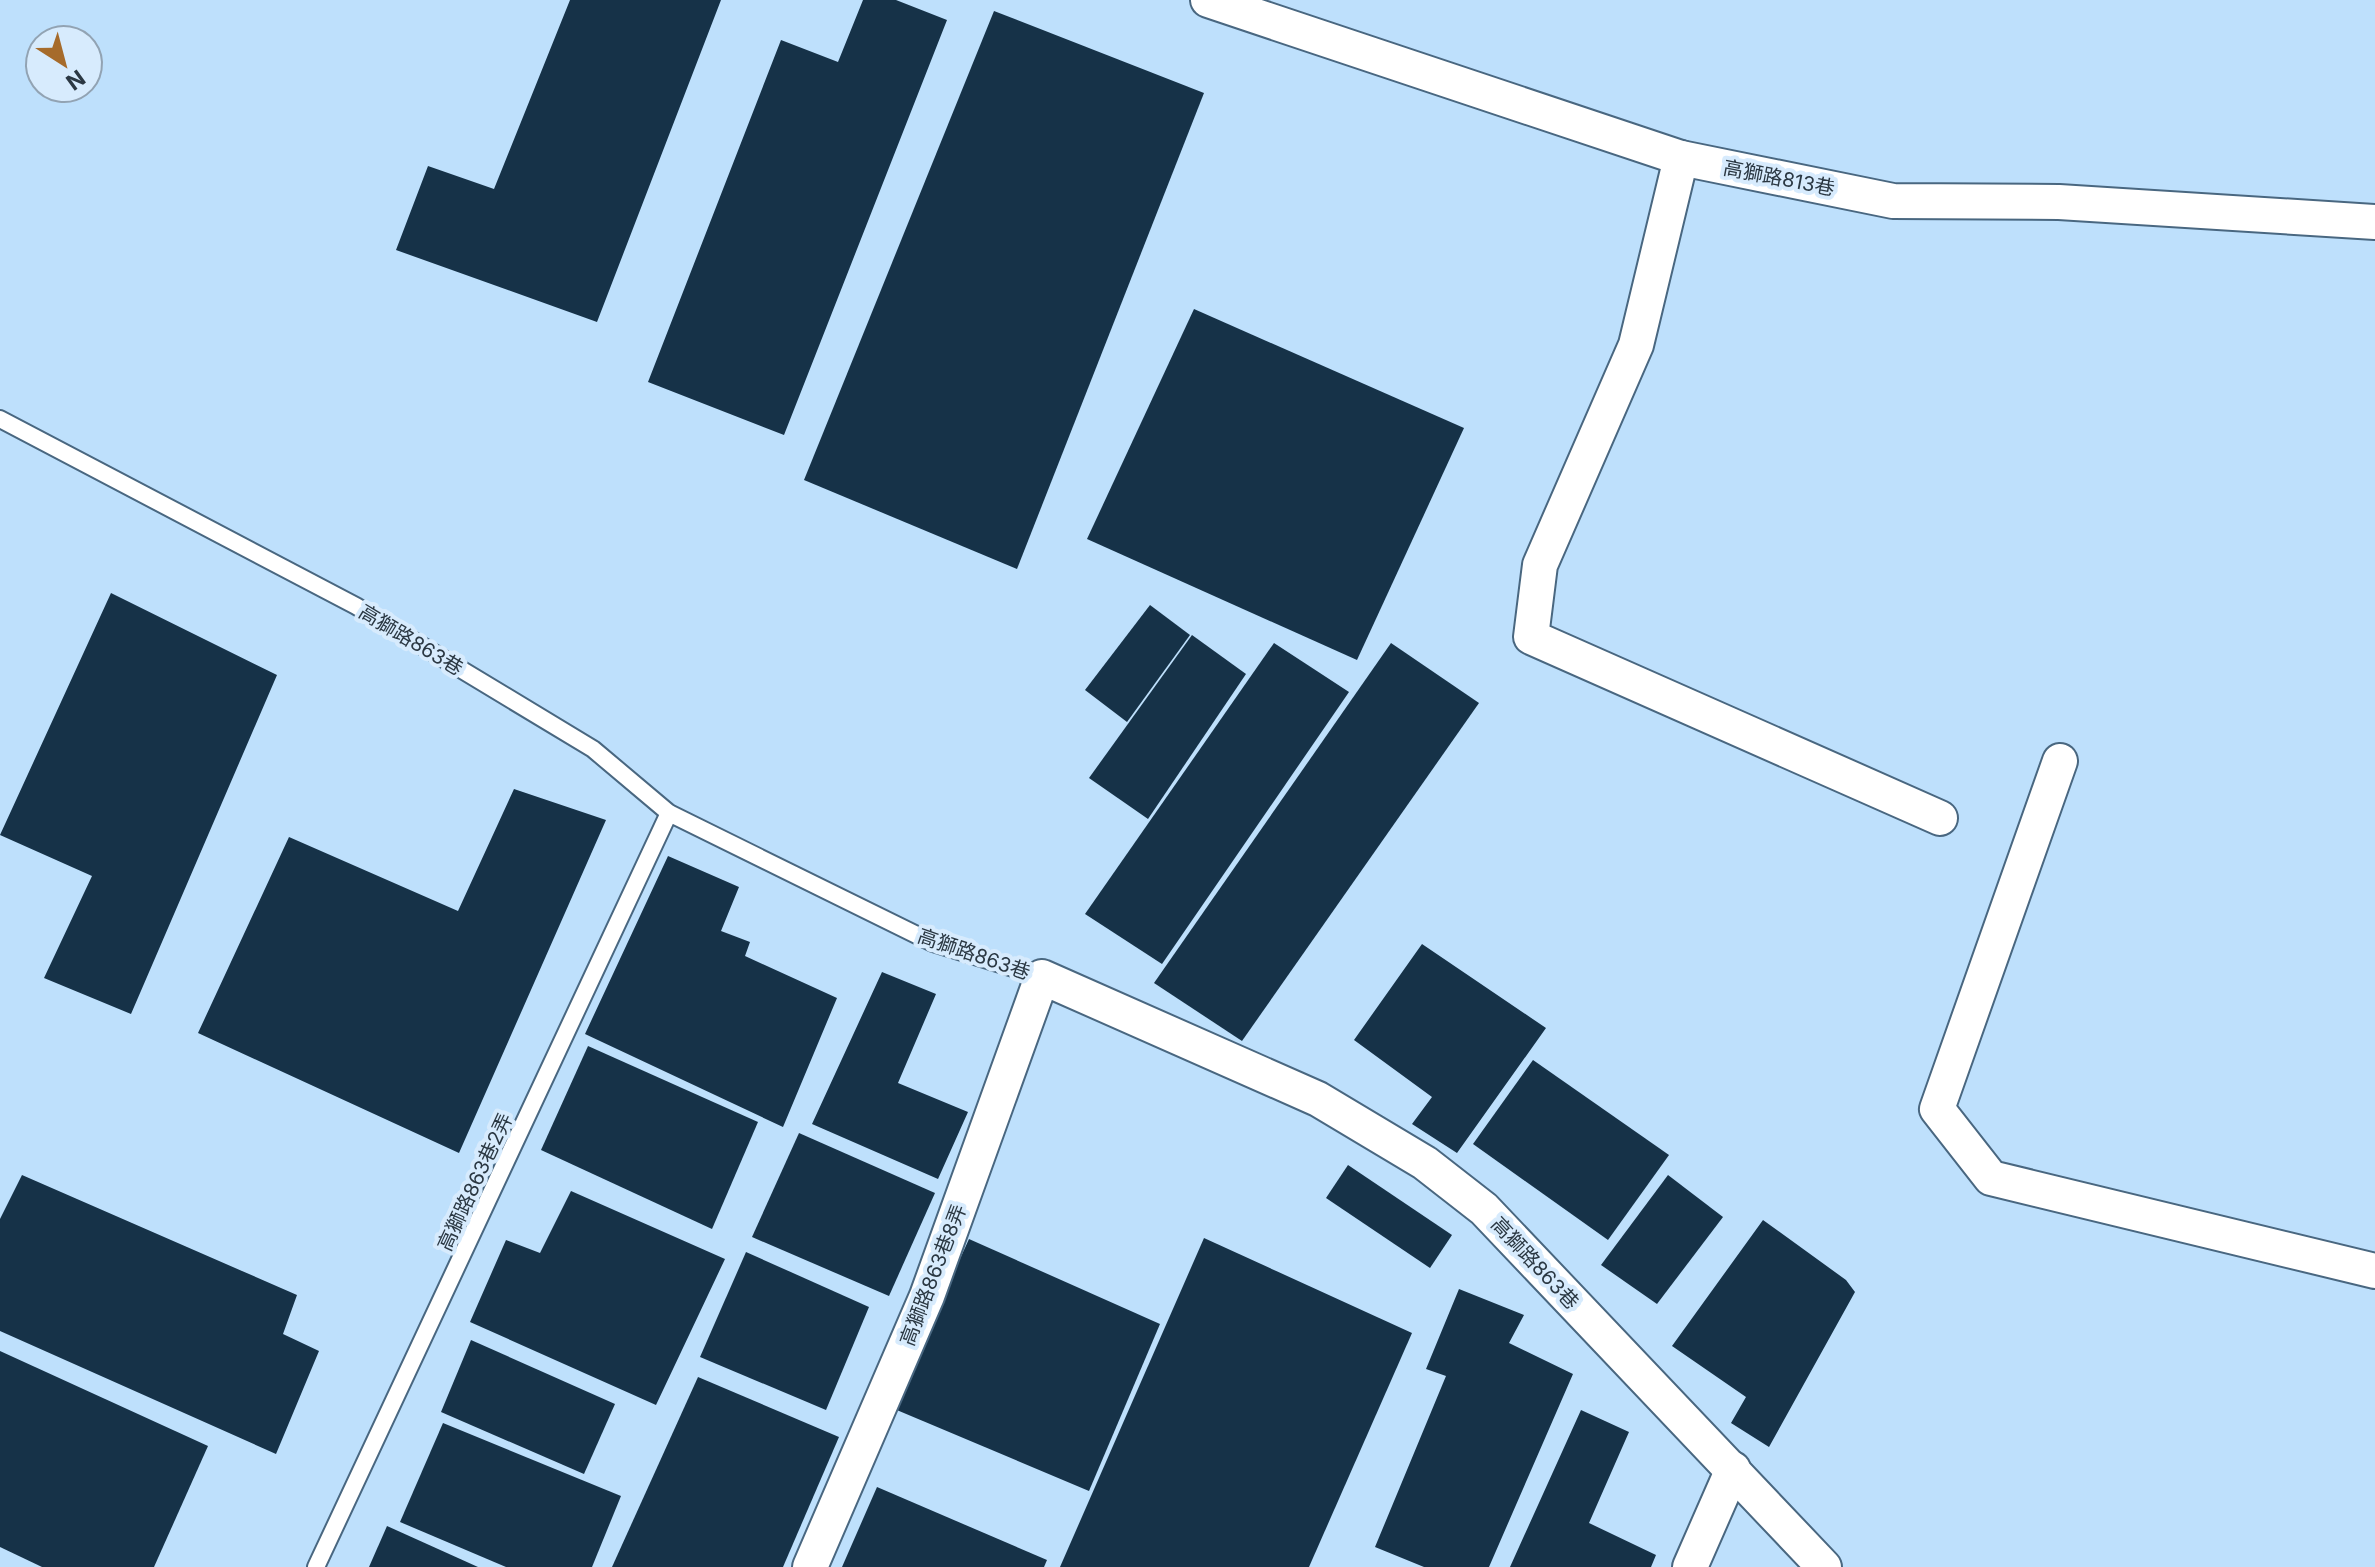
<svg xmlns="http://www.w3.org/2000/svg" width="2375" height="1567" font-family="Inter,'Noto Sans TC',sans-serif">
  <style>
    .building { fill: #163248 }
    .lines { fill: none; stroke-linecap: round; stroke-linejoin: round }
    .service-casing { stroke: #496780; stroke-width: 20 }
    .minor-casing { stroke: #496780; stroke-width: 38 }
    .service { stroke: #fff; stroke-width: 16 }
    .minor { stroke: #fff; stroke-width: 34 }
    .labels { text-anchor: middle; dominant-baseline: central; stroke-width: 8; stroke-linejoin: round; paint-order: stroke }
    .street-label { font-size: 20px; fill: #2b3843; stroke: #d7ebfd }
  </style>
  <rect width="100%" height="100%" fill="#bee0fc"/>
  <g class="building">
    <path d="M570,0H721L597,322L396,250L428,166L494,189Z"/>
    <path d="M863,0H896L947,20L784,435L648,382L781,40L838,62Z"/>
    <path d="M994,11L1204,93L1017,569L804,480Z"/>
    <path d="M1194,309L1464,428L1357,660L1087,539Z"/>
    <path d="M111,593L277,675L131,1014L44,978L92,876L0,835Z"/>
    <path d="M1150,605L1190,635L1127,722L1085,690Z"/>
    <path d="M1192,635L1246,674L1148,819L1089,778Z"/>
    <path d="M1274,643L1349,692L1162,964L1085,914Z"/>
    <path d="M1391,643L1479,703L1242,1041L1154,983Z"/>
    <path d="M514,789L606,820L459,1153L198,1033L289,837L458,911Z"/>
    <path d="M668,856L739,887L721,931L750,942L745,956L837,998L783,1127L585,1034Z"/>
    <path d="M1422,944L1546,1028L1457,1153L1412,1124L1432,1097L1354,1040Z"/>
    <path d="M882,972L936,994L898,1083L968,1112L938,1179L812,1124Z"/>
    <path d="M588,1046L758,1122L712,1229L541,1150Z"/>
    <path d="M1533,1060L1669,1155L1608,1240L1473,1144Z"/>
    <path d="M799,1133L935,1193L889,1296L752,1237Z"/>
    <path d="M1348,1165L1452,1235L1430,1268L1326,1198Z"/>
    <path d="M22,1175L297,1295L283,1334L319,1351L276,1454L0,1331V1219Z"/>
    <path d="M1668,1175L1723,1217L1657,1304L1601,1265Z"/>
    <path d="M571,1191L725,1259L656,1405L470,1322L506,1240L540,1253Z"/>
    <path d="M1763,1220L1846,1280L1855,1292L1769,1447L1731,1423L1746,1397L1672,1346Z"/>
    <path d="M1204,1238L1412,1333L1309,1567H1060Z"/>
    <path d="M969,1239L1160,1324L1089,1491L892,1408Z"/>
    <path d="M746,1252L869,1307L826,1410L700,1357Z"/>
    <path d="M1459,1289L1524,1315L1509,1343L1573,1374L1489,1567H1424L1375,1547L1446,1376L1426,1369Z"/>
    <path d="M471,1340L615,1404L584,1474L441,1412Z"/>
    <path d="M0,1351L208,1446L154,1567H42L0,1547Z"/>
    <path d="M698,1377L839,1437L783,1567H612Z"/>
    <path d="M1581,1410L1629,1432L1589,1523L1656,1555L1651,1567H1510Z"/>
    <path d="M443,1423L621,1496L592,1567H506L400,1522Z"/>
    <path d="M877,1487L1047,1560L1044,1567H842Z"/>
    <path d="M387,1526L478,1567H369Z"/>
  </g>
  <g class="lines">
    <g class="service-casing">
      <g id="service">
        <path d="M0,419L356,606L593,749L669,813L933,943L1042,977"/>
        <path d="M316,1567L669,813"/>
      </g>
    </g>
    <g class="minor-casing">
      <g id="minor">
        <path d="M1208,0L1681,158L1893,201L2059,202L2375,222"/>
        <path d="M1681,158L1636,345L1540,565L1531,637L1940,818"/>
        <path d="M2060,761L1937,1109L1991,1178L2375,1271"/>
        <path d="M810,1567L927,1296L1042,977L1318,1099L1425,1163L1484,1209L1824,1567"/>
        <path d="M1690,1567L1733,1469"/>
      </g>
    </g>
    <use href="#service" class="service"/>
    <use href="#minor" class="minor"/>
  </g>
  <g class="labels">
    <g class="street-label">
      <text transform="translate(1779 178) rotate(11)">高獅路813巷</text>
      <text transform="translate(411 640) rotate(31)">高獅路863巷</text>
      <text transform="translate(974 954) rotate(19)">高獅路863巷</text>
      <text transform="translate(475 1182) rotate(-65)">高獅路863巷2弄</text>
      <text transform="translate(1535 1263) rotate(47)">高獅路863巷</text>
      <text transform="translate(933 1275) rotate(-69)">高獅路863巷8弄</text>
    </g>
  </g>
  <g transform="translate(64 64) rotate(144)"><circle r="38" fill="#d7ebfd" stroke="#92a3b3" stroke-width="2"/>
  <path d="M0-6L14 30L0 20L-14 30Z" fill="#a66b2b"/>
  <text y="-12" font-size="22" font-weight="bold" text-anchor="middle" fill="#2b3843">N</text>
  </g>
</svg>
